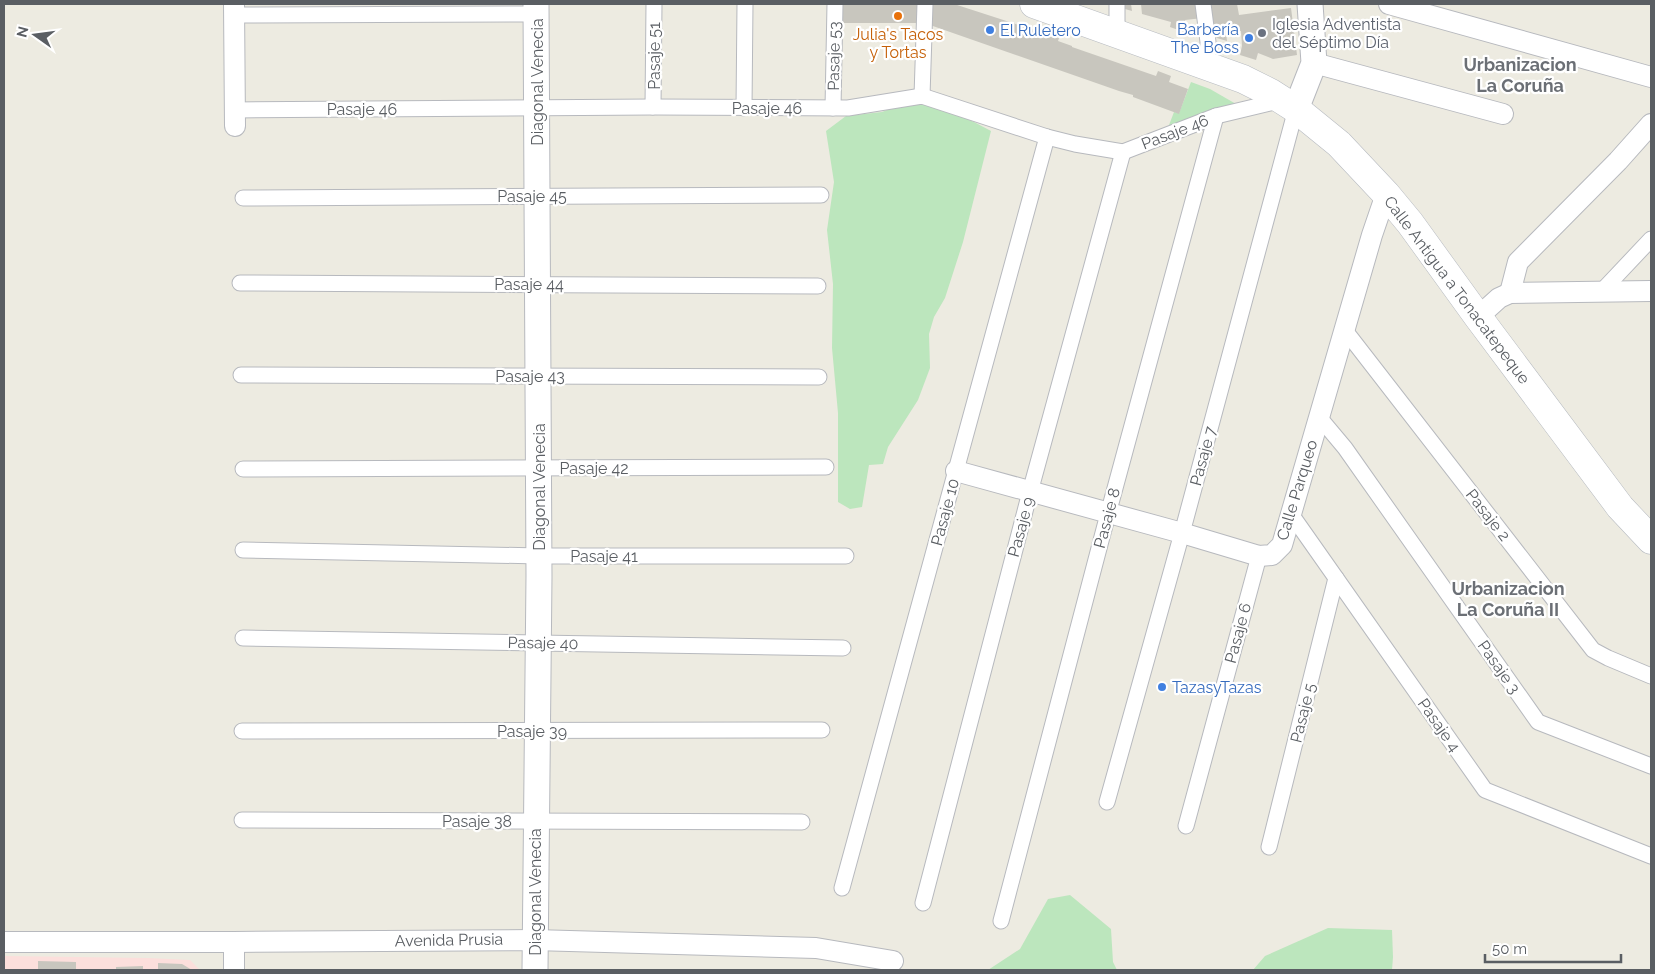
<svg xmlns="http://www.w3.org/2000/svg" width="1655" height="974" font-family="Raleway,sans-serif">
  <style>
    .medical { fill: #fcdfdc }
    .green { fill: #bce6bd }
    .building { fill: #c8c6be }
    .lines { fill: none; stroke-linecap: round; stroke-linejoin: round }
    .pedestrian-casing { stroke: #b7b9be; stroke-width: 17 }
    .minor-casing { stroke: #b7b9be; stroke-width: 22 }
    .tertiary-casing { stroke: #b7b9be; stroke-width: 27 }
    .secondary-casing { stroke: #b7bbc1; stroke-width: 29 }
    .pedestrian { stroke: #fff; stroke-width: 15 }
    .minor { stroke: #fff; stroke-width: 20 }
    .tertiary { stroke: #fff; stroke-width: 25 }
    .secondary { stroke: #fff; stroke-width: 28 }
    .food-dot { fill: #e8710a; stroke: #fff; stroke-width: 2 }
    .shop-dot { fill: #3f7fe0; stroke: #fff; stroke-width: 2 }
    .worship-dot { fill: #6b7280; stroke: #fff; stroke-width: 2 }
    .labels { text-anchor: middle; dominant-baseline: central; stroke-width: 4.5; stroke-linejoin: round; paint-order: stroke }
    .worship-label { font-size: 16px; fill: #5b616d; stroke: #fff; text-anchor: start }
    .shop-label { font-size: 16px; fill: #366cbe; stroke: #fff; text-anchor: start }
    .food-label { font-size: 16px; fill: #c56008; stroke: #fff }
    .street-label { font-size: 16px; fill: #5a5e63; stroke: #fff }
    .neighbourhood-label { font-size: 18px; font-weight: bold; fill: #6b6f75; stroke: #fff }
  </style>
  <rect width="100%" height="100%" fill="#edebe1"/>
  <path class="medical" d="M4,956L148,958L190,960L200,970H4Z"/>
  <g class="green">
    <path d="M1191,82L1210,89L1243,108L1166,133L1174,112L1179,113Z"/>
    <path d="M906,102L933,105L974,122L991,131L963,242L945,298L934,317L929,334L930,368L918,400L888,447L883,464L869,465L862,507L850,509L838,502V413L832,348L833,284L827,230L834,182L826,131L846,116L882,112Z"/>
    <path d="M1070,895L1111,929L1113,962L1117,970H988L1020,949L1048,899Z"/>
    <path d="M1328,928L1392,930L1393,957L1392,970H1253L1265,956Z"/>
  </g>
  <g class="building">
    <rect x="842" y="4" width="76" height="19"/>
    <path d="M931,4H954L1059,38L1058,41L1072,46V47L1156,76L1158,71L1171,76L1169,82L1188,89L1179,114L1133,97V95L1119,91L930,25Z"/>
    <path d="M1124,4H1131L1132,11L1125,9Z"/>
    <path d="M1141,4H1169V5L1201,4L1203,18L1185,20L1184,32L1170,27L1171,22L1142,14Z"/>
    <path d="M1237,4L1239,15L1291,8L1297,55L1273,59L1258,53L1256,60L1240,55L1242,46L1241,31L1226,33L1227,41L1210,36V5Z"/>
    <path d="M38,961L76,962V970H38Z"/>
    <path d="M158,963L182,964L192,970H158Z"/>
    <path d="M143,966V970H116V967Z"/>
  </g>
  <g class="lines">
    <g class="pedestrian-casing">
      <g id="pedestrian">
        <path d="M1203,4L1208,42L1207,65"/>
        <path d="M234,15L536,14"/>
        <path d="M1117,33V4"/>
        <path d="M922,96L925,4"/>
        <path d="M653,107L654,4"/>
        <path d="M744,108L745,4"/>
        <path d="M833,108L835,4"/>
        <path d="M235,110L653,107L848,108L922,96L1047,137L1075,144L1123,152L1216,116L1283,100"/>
        <path d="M243,198L821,195"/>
        <path d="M240,283L818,286"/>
        <path d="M1601,292L1651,239"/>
        <path d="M1344,329L1593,650L1608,658L1651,676"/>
        <path d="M241,375L819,377"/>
        <path d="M1319,417L1345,448L1538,722L1651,766"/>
        <path d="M243,469L826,467"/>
        <path d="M1291,514L1485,790L1651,856"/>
        <path d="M243,550L539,556H846"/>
        <path d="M243,638L843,648"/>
        <path d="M242,731L822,730"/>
        <path d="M1107,802L1182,533L1296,109"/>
        <path d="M242,820L802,822"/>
        <path d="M1186,826L1259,556"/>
        <path d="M1269,847L1336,578"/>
        <path d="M842,888L1047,137"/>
        <path d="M923,903L1030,492L1123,152"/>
        <path d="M1001,921L1108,514L1216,116"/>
      </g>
    </g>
    <g class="minor-casing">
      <g id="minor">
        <path d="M234,4L235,126"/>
        <path d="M1389,4L1651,77"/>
        <path d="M1314,63L1503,114"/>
        <path d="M1510,293L1518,262L1618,161L1651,124"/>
        <path d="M1478,317L1499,298L1510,293L1651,291"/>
        <path d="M956,471L1182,533L1259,556L1272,555L1282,545L1372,235L1386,194"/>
        <path d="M4,942H234L534,940L816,948L893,961"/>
        <path d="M234,942V970"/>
      </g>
    </g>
    <g class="tertiary-casing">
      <g id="tertiary">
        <path d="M1296,109L1314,63L1310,4"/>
        <path d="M535,970L539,576L536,4"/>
      </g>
    </g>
    <g class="secondary-casing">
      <path id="secondary" d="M1034,4L1243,79L1271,93L1296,109L1339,144L1386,194L1410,223L1478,317L1620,507L1651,540"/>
    </g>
    <use href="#pedestrian" class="pedestrian"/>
    <use href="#minor" class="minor"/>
    <use href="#tertiary" class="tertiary"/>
    <use href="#secondary" class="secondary"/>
  </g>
  <circle class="food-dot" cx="898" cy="16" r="5"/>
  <g class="shop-dot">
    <circle cx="990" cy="30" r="5"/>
    <circle cx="1249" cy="38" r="5"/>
    <circle cx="1162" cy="687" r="5"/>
  </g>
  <circle class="worship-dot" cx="1262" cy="33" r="5"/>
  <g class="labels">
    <g class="worship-label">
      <text x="1272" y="24">Iglesia Adventista<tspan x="1272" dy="18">del Séptimo Día</tspan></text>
    </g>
    <g class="shop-label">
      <text x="1239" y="29" text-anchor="end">Barbería<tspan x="1239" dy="18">The Boss</tspan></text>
      <text x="1000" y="30">El Ruletero</text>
      <text x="1172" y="687">TazasyTazas</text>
    </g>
    <g class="food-label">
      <text x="898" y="34">Julia's Tacos<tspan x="898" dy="18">y Tortas</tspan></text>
    </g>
    <g class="street-label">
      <text transform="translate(654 56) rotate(-90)">Pasaje 51</text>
      <text transform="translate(834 56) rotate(-89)">Pasaje 53</text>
      <text transform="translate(537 82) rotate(-90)">Diagonal Venecia</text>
      <text x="767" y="108">Pasaje 46</text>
      <text x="362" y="109">Pasaje 46</text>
      <text transform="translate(1175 132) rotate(-21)">Pasaje 46</text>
      <text x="532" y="196">Pasaje 45</text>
      <text x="529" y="284">Pasaje 44</text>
      <text transform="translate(1457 290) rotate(53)">Calle Antigua a Tonacatepeque</text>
      <text x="530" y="376">Pasaje 43</text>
      <text transform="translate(1203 456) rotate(-75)">Pasaje 7</text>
      <text x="594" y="468">Pasaje 42</text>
      <text transform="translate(539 487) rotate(-90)">Diagonal Venecia</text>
      <text transform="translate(1297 490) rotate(-73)">Calle Parqueo</text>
      <text transform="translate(945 512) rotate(-75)">Pasaje 10</text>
      <text transform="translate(1488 515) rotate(52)">Pasaje 2</text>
      <text transform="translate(1107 518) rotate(-75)">Pasaje 8</text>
      <text transform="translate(1021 527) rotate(-75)">Pasaje 9</text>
      <text x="604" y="556">Pasaje 41</text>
      <text transform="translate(1238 633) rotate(-75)">Pasaje 6</text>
      <text transform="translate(543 643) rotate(1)">Pasaje 40</text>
      <text transform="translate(1499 667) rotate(55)">Pasaje 3</text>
      <text transform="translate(1303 713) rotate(-76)">Pasaje 5</text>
      <text transform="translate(1439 725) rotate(55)">Pasaje 4</text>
      <text x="532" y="731">Pasaje 39</text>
      <text x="477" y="821">Pasaje 38</text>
      <text transform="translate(535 892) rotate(-90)">Diagonal Venecia</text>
      <text transform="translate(449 940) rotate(-1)">Avenida Prusia</text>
    </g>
    <g class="neighbourhood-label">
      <text x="1520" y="64">Urbanizacion<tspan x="1520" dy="21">La Coruña</tspan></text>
      <text x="1508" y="588">Urbanizacion<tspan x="1508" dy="21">La Coruña II</tspan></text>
    </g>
  </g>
  <rect width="1655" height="974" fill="none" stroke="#5a5e63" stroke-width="10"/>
  <g transform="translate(35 35) rotate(284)" stroke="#ffffff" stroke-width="4" paint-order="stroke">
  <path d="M0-4L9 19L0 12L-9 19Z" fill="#5a5e63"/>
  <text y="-8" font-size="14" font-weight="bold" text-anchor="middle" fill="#5a5e63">N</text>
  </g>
  <path d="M1485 954v8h136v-8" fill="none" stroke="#5a5e63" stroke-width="2.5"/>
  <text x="1492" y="954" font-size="15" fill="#5a5e63" stroke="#ffffff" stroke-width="4" paint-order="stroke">50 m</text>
</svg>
